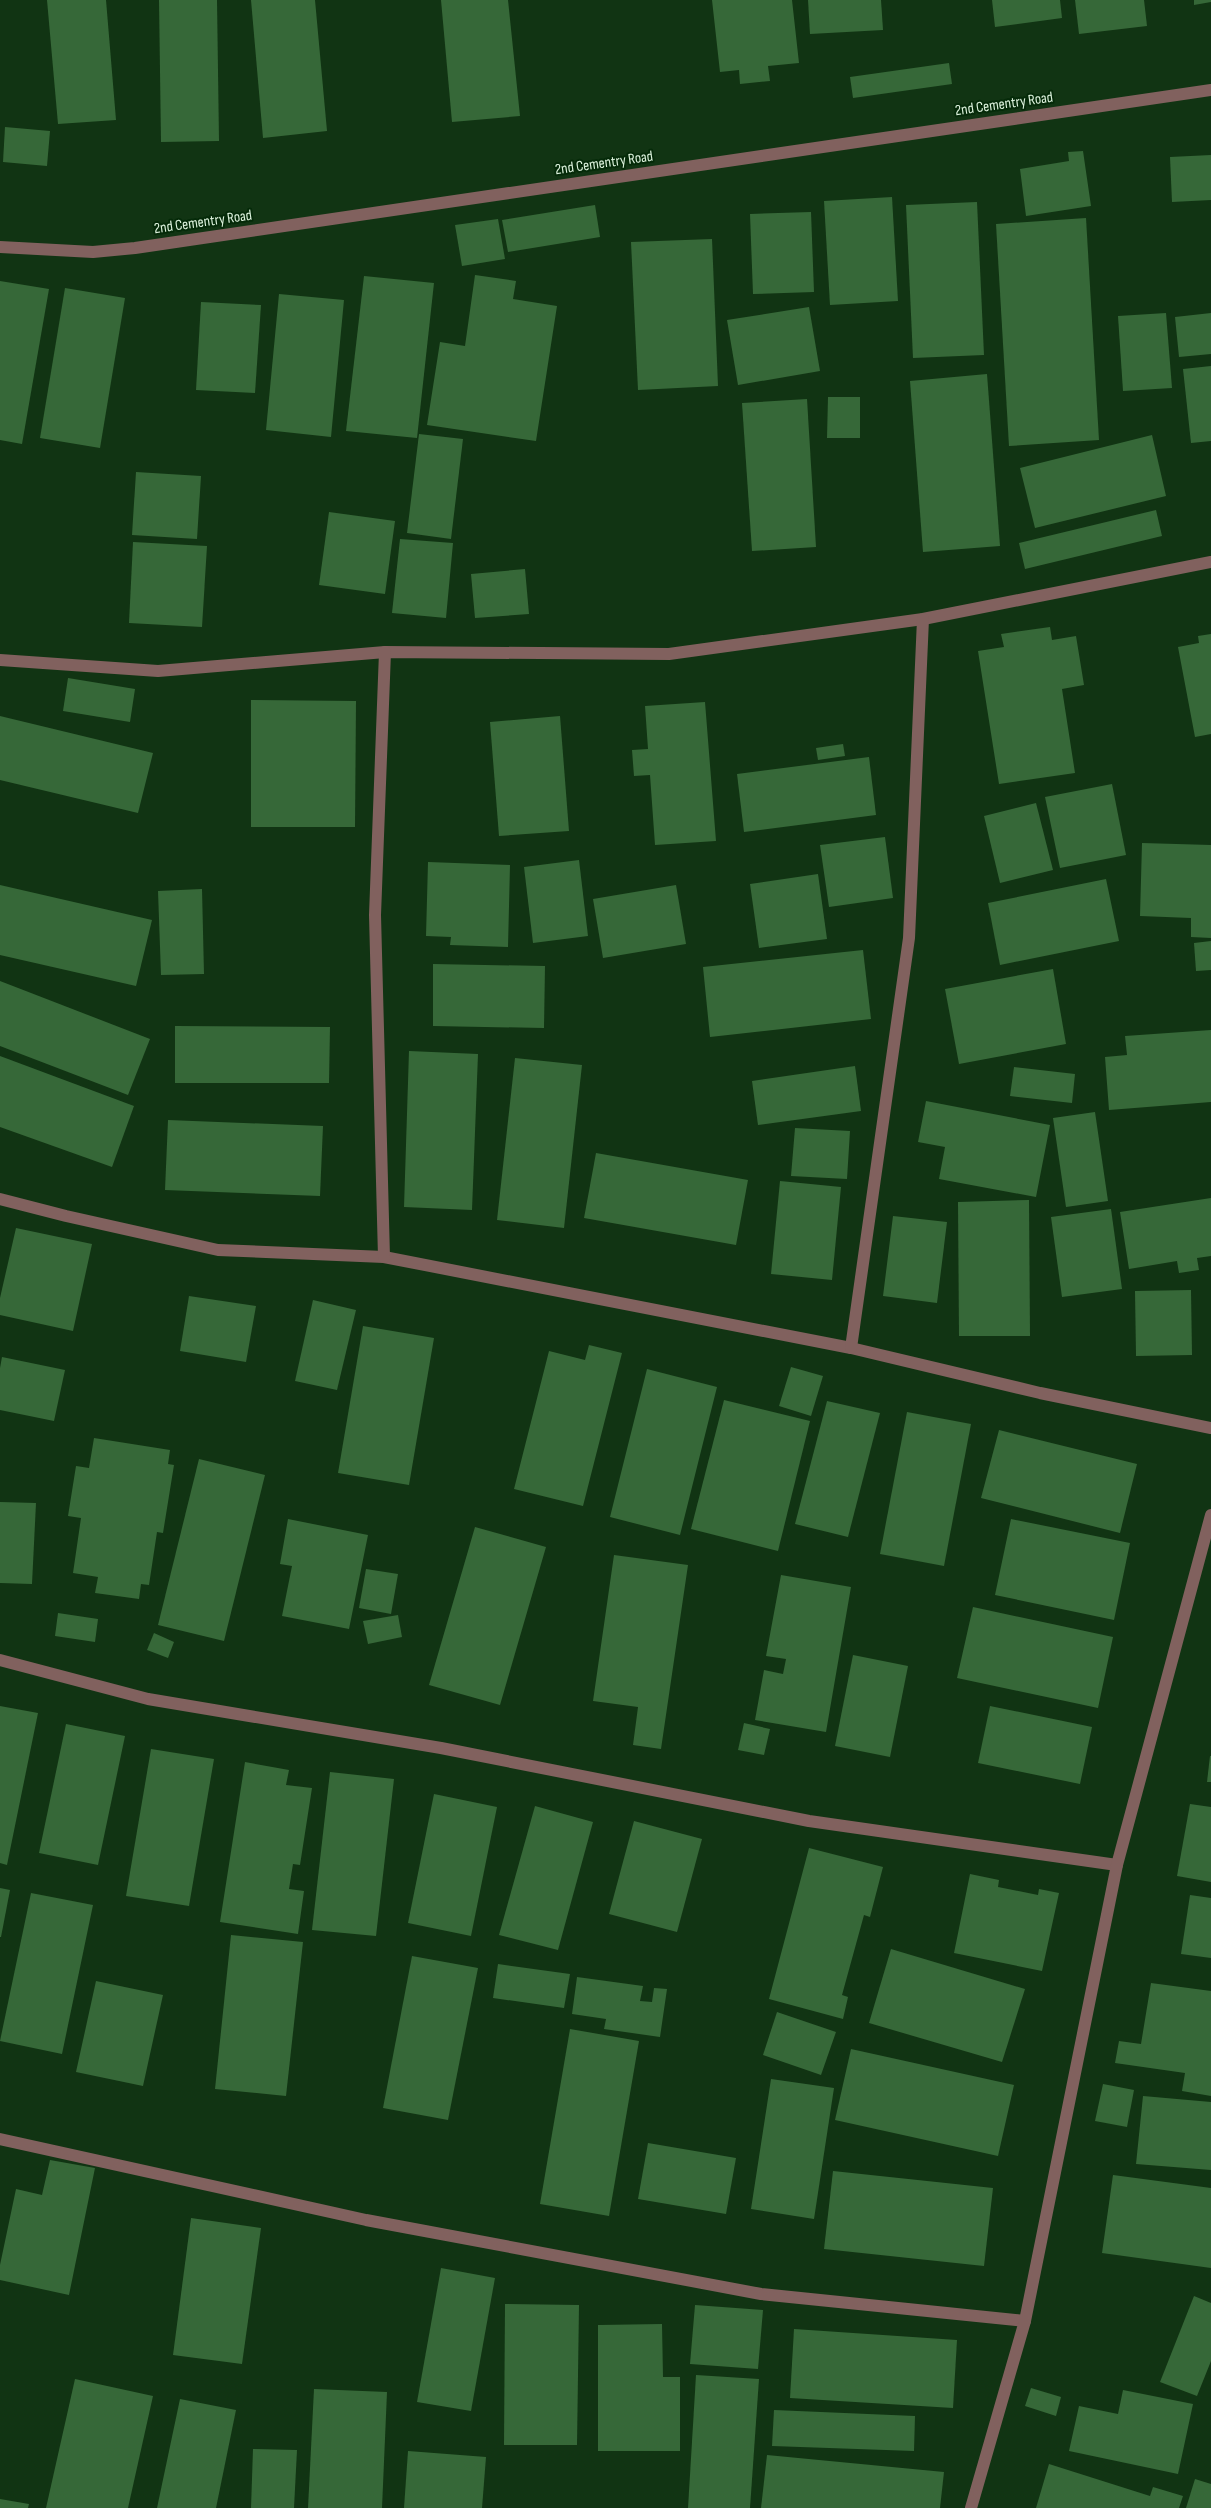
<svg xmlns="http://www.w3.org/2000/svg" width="1211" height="2508" font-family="'Sofia Sans Condensed',sans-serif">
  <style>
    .building { fill: #366838 }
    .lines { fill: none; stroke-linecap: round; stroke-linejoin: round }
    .street { stroke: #81615e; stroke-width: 12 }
    .labels { text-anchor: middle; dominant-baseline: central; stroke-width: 4; stroke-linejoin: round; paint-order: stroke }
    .street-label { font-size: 15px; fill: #def3de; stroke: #052a09 }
  </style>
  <rect width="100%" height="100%" fill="#113413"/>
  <g class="building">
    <path d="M47,0H106L116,120L58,124Z"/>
    <path d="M159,0H217L219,141L161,142Z"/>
    <path d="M251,0H315L327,131L263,138Z"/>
    <path d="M441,0H508L520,116L452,122Z"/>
    <path d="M712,0H792L799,63L768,66L770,81L740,84L739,70L720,72Z"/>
    <path d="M808,0H881L883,30L810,34Z"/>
    <path d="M992,0H1060L1062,18L995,27Z"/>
    <path d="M1075,0H1144L1147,26L1079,34Z"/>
    <path d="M1194,0H1211V2L1194,5Z"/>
    <path d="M949,63L952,84L853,98L850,77Z"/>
    <path d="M5,127L50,131L47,166L3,162Z"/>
    <path d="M1083,151L1091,206L1026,216L1020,169L1069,161L1068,152Z"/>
    <path d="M1211,155V200L1172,202L1170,157Z"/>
    <path d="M892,197L898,301L830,305L824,201Z"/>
    <path d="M977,202L984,355L913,358L906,205Z"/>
    <path d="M595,205L600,237L508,252L502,220Z"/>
    <path d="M811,212L814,292L753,294L750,214Z"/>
    <path d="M1086,218L1099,440L1009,446L996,224Z"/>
    <path d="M498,219L505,259L462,266L455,225Z"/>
    <path d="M712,239L718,386L638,390L631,242Z"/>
    <path d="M475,275L516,281L513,299L557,306L536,441L427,425L440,342L465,346Z"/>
    <path d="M364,276L434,283L417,438L346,431Z"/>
    <path d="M0,281L49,289L22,444L0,440Z"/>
    <path d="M65,288L125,298L100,448L40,438Z"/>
    <path d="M279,294L344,300L331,437L266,430Z"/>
    <path d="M201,302L261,305L255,393L196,390Z"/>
    <path d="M809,307L820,371L738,385L727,320Z"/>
    <path d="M1166,313L1172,388L1123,391L1118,316Z"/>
    <path d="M1211,313V354L1179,357L1175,317Z"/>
    <path d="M1211,366V441L1191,443L1183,369Z"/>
    <path d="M987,374L1000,546L923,552L910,381Z"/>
    <path d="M828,397H860V438H827Z"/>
    <path d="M807,399L816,547L752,551L742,403Z"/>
    <path d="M419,434L463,439L451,539L407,533Z"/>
    <path d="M1152,435L1166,496L1035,528L1020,468Z"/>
    <path d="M136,472L201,476L197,539L132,535Z"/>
    <path d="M1156,510L1162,536L1025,569L1019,543Z"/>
    <path d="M329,512L395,521L385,594L319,585Z"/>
    <path d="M400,539L453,543L446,618L392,613Z"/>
    <path d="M133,542L207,546L202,627L129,623Z"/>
    <path d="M525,569L529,614L475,618L471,574Z"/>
    <path d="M1050,627L1052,640L1076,636L1084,685L1062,689L1075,773L999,784L978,651L1004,647L1001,634Z"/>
    <path d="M1211,634V734L1195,737L1178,647L1199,643L1198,636Z"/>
    <path d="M68,678L135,689L130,722L63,711Z"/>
    <path d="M251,700L356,701L355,827H251Z"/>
    <path d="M705,702L716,841L655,845L650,775L634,776L632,750L648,749L645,706Z"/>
    <path d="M0,716L153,753L138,813L0,780Z"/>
    <path d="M560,716L569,831L499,836L490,722Z"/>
    <path d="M843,744L845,756L818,760L816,748Z"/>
    <path d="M869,757L876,815L744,832L737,774Z"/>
    <path d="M1112,784L1126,855L1060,868L1045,797Z"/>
    <path d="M1036,803L1053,870L1000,883L984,816Z"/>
    <path d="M885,837L893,898L829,907L820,845Z"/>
    <path d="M1142,843L1211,845V938L1191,937V918L1140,916Z"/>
    <path d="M579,860L588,936L533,943L524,867Z"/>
    <path d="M428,862L510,865L508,947L450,945L451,937L426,936Z"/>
    <path d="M818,874L827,939L759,948L750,884Z"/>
    <path d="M1106,879L1119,941L1000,965L988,903Z"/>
    <path d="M0,885L152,920L136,986L0,955Z"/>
    <path d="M676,885L686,944L603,958L593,899Z"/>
    <path d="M202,889L204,974L161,975L158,891Z"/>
    <path d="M1211,941V970L1196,971L1194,943Z"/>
    <path d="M863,950L871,1019L710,1037L703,967Z"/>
    <path d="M433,964L545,966L544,1028L433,1026Z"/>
    <path d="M1053,969L1066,1044L959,1064L945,989Z"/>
    <path d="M0,981L150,1039L128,1095L0,1046Z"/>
    <path d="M175,1026L330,1027L329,1083H175Z"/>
    <path d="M1211,1030V1102L1109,1110L1105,1057L1127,1055L1125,1036Z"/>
    <path d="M409,1051L478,1054L472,1210L404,1207Z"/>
    <path d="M0,1056L134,1106L112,1167L0,1127Z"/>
    <path d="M515,1058L582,1065L564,1228L497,1220Z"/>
    <path d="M855,1066L861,1111L758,1125L752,1081Z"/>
    <path d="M1014,1067L1075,1074L1072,1103L1010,1096Z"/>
    <path d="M926,1101L1050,1125L1036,1197L939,1179L945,1147L918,1142Z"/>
    <path d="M1095,1112L1108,1201L1066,1207L1053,1118Z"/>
    <path d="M168,1120L323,1126L320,1196L165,1190Z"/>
    <path d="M795,1128L850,1131L847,1179L791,1176Z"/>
    <path d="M596,1153L748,1180L736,1245L584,1218Z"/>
    <path d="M780,1181L841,1187L832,1280L771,1274Z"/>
    <path d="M1211,1198V1256L1197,1258L1199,1270L1179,1273L1177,1261L1129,1269L1120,1212Z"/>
    <path d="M1029,1200L1030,1336H959L958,1202Z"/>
    <path d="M1111,1209L1122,1289L1062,1297L1051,1217Z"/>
    <path d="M893,1216L947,1222L937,1303L883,1296Z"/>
    <path d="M16,1228L92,1244L73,1331L0,1315V1298Z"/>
    <path d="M1191,1290L1192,1355L1136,1356L1135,1291Z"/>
    <path d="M189,1296L256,1306L246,1362L180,1351Z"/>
    <path d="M313,1300L356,1310L337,1390L295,1381Z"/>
    <path d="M363,1326L434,1338L409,1485L338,1473Z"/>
    <path d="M589,1345L622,1353L583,1506L514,1489L549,1351L585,1360Z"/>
    <path d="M2,1357L65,1370L54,1421L0,1410V1368Z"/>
    <path d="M791,1367L823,1376L811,1416L779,1406Z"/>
    <path d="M647,1369L717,1387L680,1535L610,1517Z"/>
    <path d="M724,1400L810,1421L778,1551L691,1529Z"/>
    <path d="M827,1401L880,1413L848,1537L795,1524Z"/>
    <path d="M907,1412L971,1424L944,1566L880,1554Z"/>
    <path d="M999,1430L1137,1464L1120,1533L981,1498Z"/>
    <path d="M94,1438L170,1450L168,1464L174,1465L163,1533L157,1532L149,1585L141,1584L139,1599L95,1593L98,1577L73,1573L81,1518L68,1516L76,1466L89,1468Z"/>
    <path d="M199,1459L265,1475L224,1641L158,1625Z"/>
    <path d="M0,1502L36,1503L32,1584L0,1583Z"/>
    <path d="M288,1519L368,1535L349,1629L282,1616L292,1566L280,1564Z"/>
    <path d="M1011,1519L1130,1543L1114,1620L995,1595Z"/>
    <path d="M475,1527L546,1547L500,1705L429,1685Z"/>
    <path d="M614,1555L688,1565L661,1749L633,1745L638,1707L593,1701Z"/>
    <path d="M366,1569L398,1574L391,1614L359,1608Z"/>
    <path d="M781,1575L851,1587L826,1732L755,1720L764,1670L783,1674L786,1659L766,1656Z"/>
    <path d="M973,1607L1113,1637L1098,1708L957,1678Z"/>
    <path d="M58,1613L98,1619L95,1642L55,1636Z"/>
    <path d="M398,1615L402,1637L368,1644L363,1621Z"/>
    <path d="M154,1633L174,1642L168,1658L147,1650Z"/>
    <path d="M853,1655L908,1666L890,1757L835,1746Z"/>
    <path d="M0,1706L38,1713L7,1865L0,1863Z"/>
    <path d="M990,1706L1092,1727L1080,1784L978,1763Z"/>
    <path d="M744,1723L770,1729L764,1755L738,1750Z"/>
    <path d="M66,1724L125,1736L98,1865L39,1853Z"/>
    <path d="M151,1749L214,1759L189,1906L126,1896Z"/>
    <path d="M1210,1756H1211V1782H1207Z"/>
    <path d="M245,1762L289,1770L286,1785L312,1788L300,1865L293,1864L289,1889L304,1891L298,1934L220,1922Z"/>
    <path d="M330,1772L394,1779L376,1936L312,1930Z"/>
    <path d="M434,1794L497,1807L471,1936L408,1923Z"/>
    <path d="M1190,1804L1211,1807V1882L1177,1876Z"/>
    <path d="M535,1806L593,1822L558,1950L499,1935Z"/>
    <path d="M634,1821L702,1839L677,1932L609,1914Z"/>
    <path d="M809,1848L883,1867L870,1917L864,1915L842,1995L848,1997L843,2019L769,1999Z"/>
    <path d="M970,1874L999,1880L998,1887L1038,1895L1039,1889L1059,1893L1042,1971L954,1953Z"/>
    <path d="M0,1888L10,1890L1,1937H0Z"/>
    <path d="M31,1893L93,1905L62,2054L0,2041Z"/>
    <path d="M1190,1895L1211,1898V1958L1181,1954Z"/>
    <path d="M231,1935L303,1942L286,2096L215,2089Z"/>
    <path d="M891,1949L1025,1989L1002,2062L869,2023Z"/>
    <path d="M412,1956L478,1968L448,2120L383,2108Z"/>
    <path d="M498,1964L570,1974L564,2008L493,1998Z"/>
    <path d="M577,1977L643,1986L640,2001L652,2002L654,1988L667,1989L660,2037L604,2029L606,2019L572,2014Z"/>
    <path d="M96,1981L163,1995L143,2086L76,2072Z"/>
    <path d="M1151,1983L1211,1991V2096L1182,2091L1185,2073L1115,2063L1119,2041L1141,2044Z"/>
    <path d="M777,2012L836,2032L821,2075L763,2055Z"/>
    <path d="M570,2029L639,2041L609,2216L540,2204Z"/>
    <path d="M851,2049L1014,2085L998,2156L835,2120Z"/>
    <path d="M771,2079L834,2088L814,2219L751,2209Z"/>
    <path d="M1103,2084L1134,2090L1127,2127L1095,2121Z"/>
    <path d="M1143,2096L1211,2102V2170L1136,2164Z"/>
    <path d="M648,2143L736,2158L726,2214L638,2199Z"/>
    <path d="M50,2160L95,2168L69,2295L0,2280V2265L16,2189L42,2195Z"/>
    <path d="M833,2171L993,2188L984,2266L824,2249Z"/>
    <path d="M1113,2175L1211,2188V2268L1102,2253Z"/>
    <path d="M191,2218L261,2228L242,2364L173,2355Z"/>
    <path d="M441,2268L495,2278L471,2411L417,2402Z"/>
    <path d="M1194,2296L1211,2303V2361L1197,2396L1160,2382Z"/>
    <path d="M505,2304L579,2305L577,2445H504Z"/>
    <path d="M695,2305L763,2310L758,2369L690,2364Z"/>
    <path d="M662,2324L663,2377H680V2451H598V2325Z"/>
    <path d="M794,2329L957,2340L953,2408L790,2398Z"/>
    <path d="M696,2375L759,2379L750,2508H688Z"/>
    <path d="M75,2379L153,2396L128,2508H46Z"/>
    <path d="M1031,2388L1061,2397L1056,2416L1025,2406Z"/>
    <path d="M314,2389L387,2392L382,2508H308Z"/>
    <path d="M1123,2390L1193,2404L1178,2474L1069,2451L1079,2406L1118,2414Z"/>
    <path d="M180,2399L236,2410L216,2508H157Z"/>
    <path d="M774,2410L915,2416L914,2451L772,2446Z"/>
    <path d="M253,2449L297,2450L294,2508H251Z"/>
    <path d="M408,2451L486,2457L482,2508H404Z"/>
    <path d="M767,2455L944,2472L940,2508H761Z"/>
    <path d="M1049,2464L1150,2496L1153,2487L1183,2496L1179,2508H1036Z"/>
    <path d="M1195,2479L1211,2484V2508H1186Z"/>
    <path d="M0,2499L29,2504L28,2508H0Z"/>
  </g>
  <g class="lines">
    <g class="street">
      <path d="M0,247L93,252L135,248L1211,90"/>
      <path d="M0,660L158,671L385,652L669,654L923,619L1211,562"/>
      <path d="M0,1199L66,1216L218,1250L384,1257L851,1348L1040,1393L1211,1428"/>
      <path d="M384,1257L375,915L385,652"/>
      <path d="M851,1348L909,938L923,619"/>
      <path d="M0,1660L148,1699L441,1748L809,1821L1117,1865"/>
      <path d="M0,2139L366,2220L761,2294L1025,2321"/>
      <path d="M971,2508L1025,2321L1117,1865L1211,1515"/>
    </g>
  </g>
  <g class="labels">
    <g class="street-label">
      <text transform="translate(1004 104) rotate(-8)">2nd Cementry Road</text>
      <text transform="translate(604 163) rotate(-8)">2nd Cementry Road</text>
      <text transform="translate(203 222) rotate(-8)">2nd Cementry Road</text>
    </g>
  </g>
</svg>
